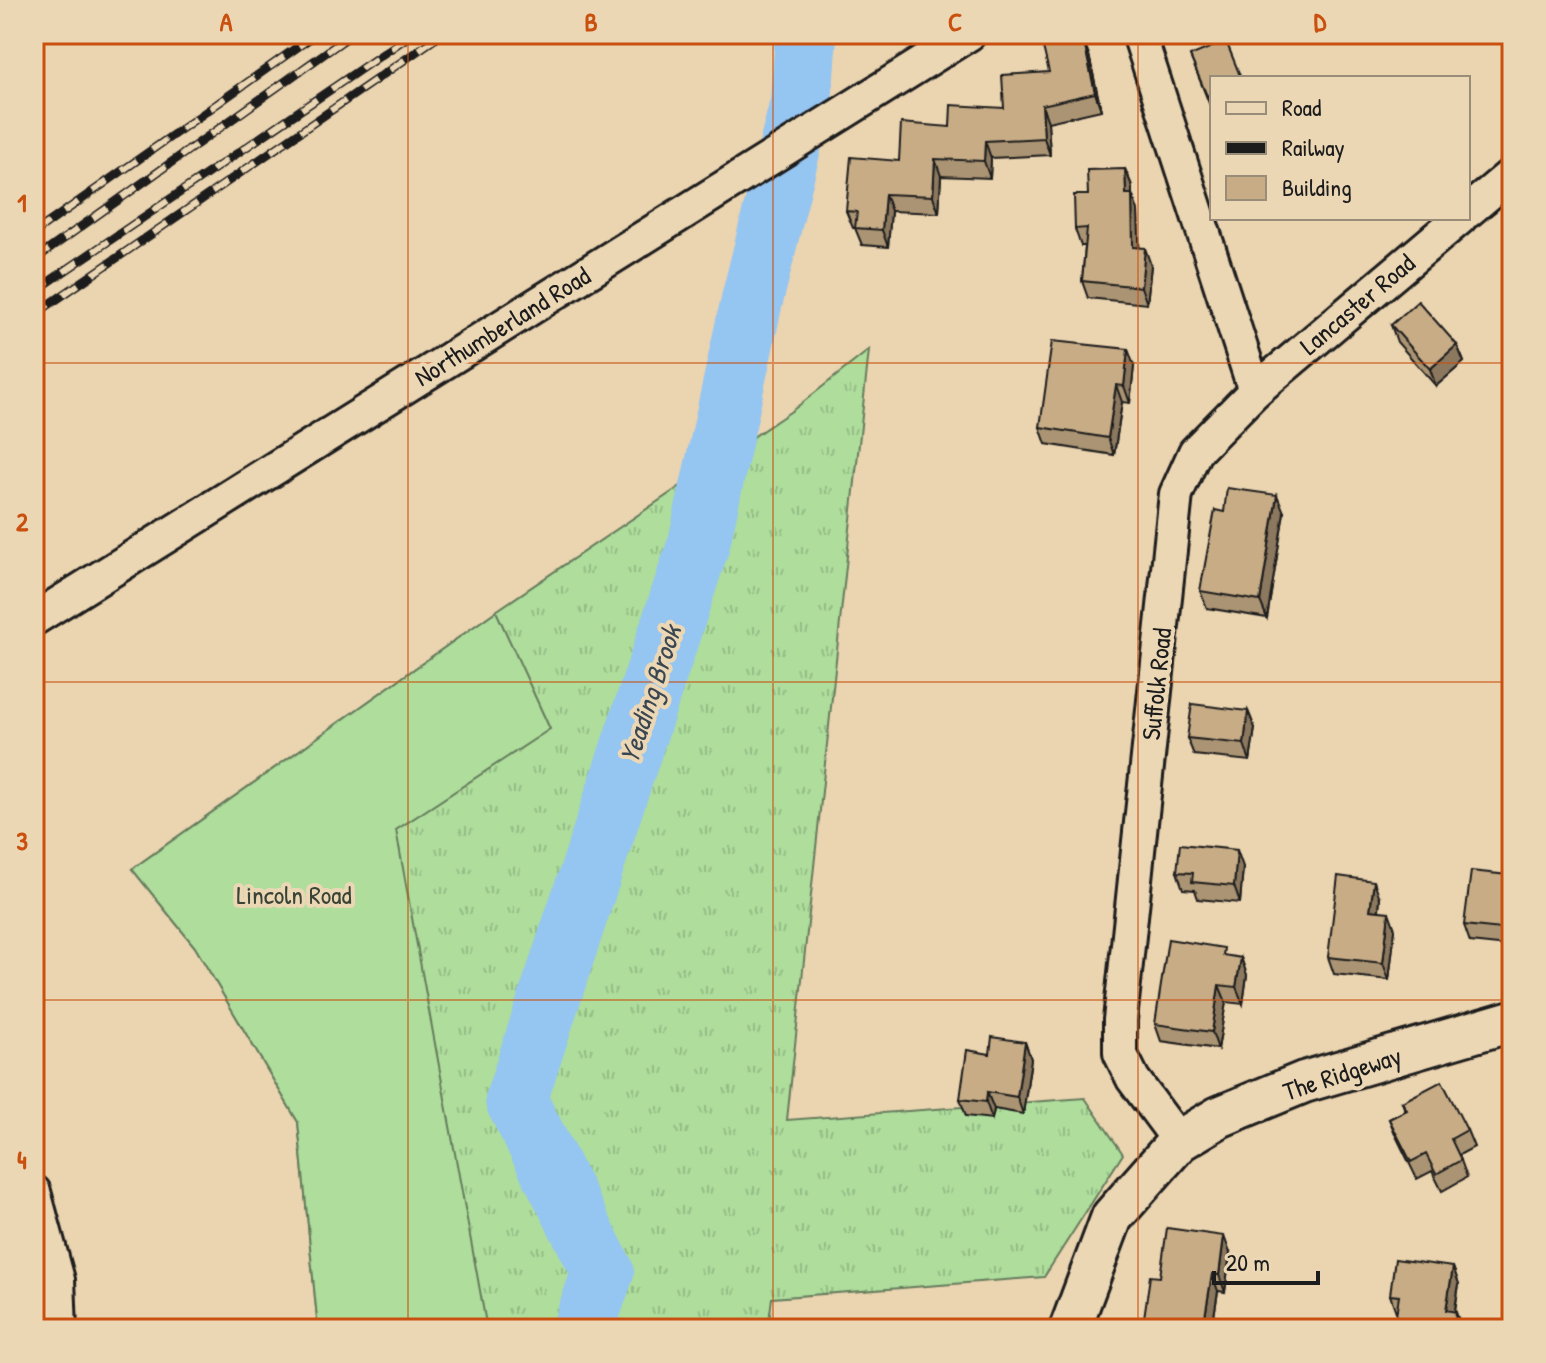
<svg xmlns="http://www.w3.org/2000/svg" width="1546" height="1363" font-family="'Patrick Hand',sans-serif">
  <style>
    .grass { fill: url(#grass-tufts); stroke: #657c5c; stroke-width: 2 }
    .garden { fill: #aedd9c; stroke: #657c5c; stroke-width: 2 }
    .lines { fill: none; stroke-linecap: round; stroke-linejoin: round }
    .river { stroke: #95c5f1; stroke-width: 62 }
    .minor-casing { stroke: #1c1c1c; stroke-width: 38 }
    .tertiary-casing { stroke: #1c1c1c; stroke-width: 46 }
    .minor { stroke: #ecd7b5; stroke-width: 32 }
    .tertiary { stroke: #ecd7b5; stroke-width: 40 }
    .rail-casing { stroke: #1c1c1c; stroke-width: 9 }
    .rail { stroke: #ecd7b5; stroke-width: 6; stroke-dasharray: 18; stroke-linecap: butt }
    .wall { fill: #ab9473; stroke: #1c1c1c; stroke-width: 2 }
    .shaded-wall { fill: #8b785e; stroke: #1c1c1c; stroke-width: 2 }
    .building { fill: #c7ac86; stroke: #1c1c1c; stroke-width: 2 }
    .grid { fill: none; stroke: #c9500e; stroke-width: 2; stroke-opacity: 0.55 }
    .labels { text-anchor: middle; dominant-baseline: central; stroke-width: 8; stroke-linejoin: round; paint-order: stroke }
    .street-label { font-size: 26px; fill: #1c1c1c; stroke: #ecd7b5 }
    .park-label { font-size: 26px; fill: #394336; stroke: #ecd7b5 }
    .water-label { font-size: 28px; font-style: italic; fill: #3a4651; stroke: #ecd7b5 }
    .neatline { fill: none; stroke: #c9500e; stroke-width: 3 }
    .grid-label { font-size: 26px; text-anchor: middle; font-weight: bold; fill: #c9500e }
  </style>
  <defs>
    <pattern id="grass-tufts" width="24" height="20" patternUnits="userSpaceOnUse" patternTransform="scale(2)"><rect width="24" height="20" fill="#aedd9c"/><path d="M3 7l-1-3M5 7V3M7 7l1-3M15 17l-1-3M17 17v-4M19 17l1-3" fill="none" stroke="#95bd86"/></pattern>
  </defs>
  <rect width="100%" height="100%" fill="#ebd4b0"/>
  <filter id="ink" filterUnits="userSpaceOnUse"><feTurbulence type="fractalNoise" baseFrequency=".0125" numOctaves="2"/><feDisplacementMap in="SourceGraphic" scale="16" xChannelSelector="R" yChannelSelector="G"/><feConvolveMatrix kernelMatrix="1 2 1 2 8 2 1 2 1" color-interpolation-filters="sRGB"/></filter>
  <g filter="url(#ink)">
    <path class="grass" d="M869,350L787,1120L1085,1098L1123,1154L1044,1277L772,1298L768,1329H318L298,1122L195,947L132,869L496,611L793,410Z"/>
    <path class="garden" d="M496,611L550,729L396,830L487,1329H318L298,1122L195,947L132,869Z"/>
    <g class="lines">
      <path class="river" d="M583,1329L603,1272L516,1100L699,543L752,300L801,103L806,34"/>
      <g class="minor-casing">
        <g id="minor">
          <path d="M1139,34L1255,391L1195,452L1176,494L1120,1020V1053L1133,1079L1179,1141"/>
          <path d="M1468,211L1512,174"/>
          <path d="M1255,391L1460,218"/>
          <path d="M34,619L969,34"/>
          <path d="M34,1192L58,1280L60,1329"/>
        </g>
      </g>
      <g class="tertiary-casing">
        <path id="tertiary" d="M1070,1329L1112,1217L1179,1141L1219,1117L1304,1082L1512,1021"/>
      </g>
      <use href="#minor" class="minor"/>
      <use href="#tertiary" class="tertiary"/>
      <g class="rail-casing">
        <g id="rail">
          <path d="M34,233L316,34"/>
          <path d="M34,260L352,34"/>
          <path d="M34,292L412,34"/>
          <path d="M34,315L442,34"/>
        </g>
      </g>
      <use href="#rail" class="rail"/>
    </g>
    <g class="wall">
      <path d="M1089,55L1101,110L1048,122L1050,155L991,158L990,178L941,176L939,213L891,211L888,247L862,245L855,228H853L846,211L899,161L950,127L1004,108L1049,72Z"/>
      <path d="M1190,56L1212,78V111L1197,73Z"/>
      <path d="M1125,169L1132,186V194L1138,211L1139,247L1151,265L1147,304L1088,298L1082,281L1085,246H1081L1075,229L1088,195Z"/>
      <path d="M1391,325L1457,345L1464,362L1436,386L1397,342Z"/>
      <path d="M1134,366L1130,403L1122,402L1114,455L1046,444L1040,427Z"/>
      <path d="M1224,512H1284L1267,618L1207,608L1200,591Z"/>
      <path d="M1248,711L1255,728L1250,761L1194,755L1187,738Z"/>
      <path d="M1243,867L1240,903L1198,899L1195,890L1183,889L1177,872Z"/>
      <path d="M1512,887V908L1507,946L1470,942L1464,925Z"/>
      <path d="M1380,898L1379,911L1395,929L1389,980L1334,974L1328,957Z"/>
      <path d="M1227,956L1241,958L1247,975L1243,1004L1226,1002L1218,1049L1161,1041L1155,1024Z"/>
      <path d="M1025,1042L1031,1059L1023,1114L994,1109L992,1119L966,1116L960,1099L990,1054Z"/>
      <path d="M1402,1102L1467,1130L1474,1147L1459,1155L1467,1177L1442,1191L1432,1171L1417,1179L1396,1136L1389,1119L1405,1111Z"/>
      <path d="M1230,1253L1225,1292L1218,1291L1212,1329H1139Z"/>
      <path d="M1453,1267L1459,1284L1455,1311L1462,1329L1396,1312L1390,1295Z"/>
    </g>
    <g class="shaded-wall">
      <path d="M1083,38L1089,55L1101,110L1095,93Z"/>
      <path d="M1042,105L1048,122L1050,155L1044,138Z"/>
      <path d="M985,141L991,158L990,178L984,161Z"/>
      <path d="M935,159L941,176L939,213L933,196Z"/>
      <path d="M1125,169L1132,186V211L1126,194Z"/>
      <path d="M885,194L891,211L888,247L882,230Z"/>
      <path d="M1132,194L1138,211L1140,264L1133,247Z"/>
      <path d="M1145,248L1151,265L1147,304L1141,287Z"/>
      <path d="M1457,345L1464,362L1436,386L1430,369Z"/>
      <path d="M1128,349L1134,366L1130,403L1124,386Z"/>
      <path d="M1116,385L1122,402L1114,455L1108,438Z"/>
      <path d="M1277,495L1284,512L1267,618L1260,601Z"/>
      <path d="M1248,711L1255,728L1250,761L1244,744Z"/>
      <path d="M1237,850L1243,867L1240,903L1234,886Z"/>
      <path d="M1508,875L1512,887V908L1507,946L1501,929Z"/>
      <path d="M1374,881L1380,898L1377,927L1370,910Z"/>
      <path d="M1389,912L1395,929L1389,980L1383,963Z"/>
      <path d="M1241,958L1247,975L1243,1004L1236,987Z"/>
      <path d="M1219,985L1226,1002L1218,1049L1212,1032Z"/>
      <path d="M1025,1042L1031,1059L1023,1114L1017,1097Z"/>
      <path d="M987,1092L994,1109L992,1119L986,1102Z"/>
      <path d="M1224,1236L1230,1253L1225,1292L1219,1275Z"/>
      <path d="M1453,1267L1459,1284L1452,1327L1446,1310Z"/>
      <path d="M1212,1274L1218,1291L1212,1329H1203Z"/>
      <path d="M1456,1312L1462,1329H1454Z"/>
    </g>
    <g class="building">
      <path d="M1083,38L1095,93L1042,105L1044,138L985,141L984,161L935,159L933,196L885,194L882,230L855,228L857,212L846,211L851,157L899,161L901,123L950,127L951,105L1004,108L1002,75L1049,72L1043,47Z"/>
      <path d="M1226,41L1241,78H1212V94L1207,96L1190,56Z"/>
      <path d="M1125,169L1126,194H1132L1133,247L1145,248L1141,287L1082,281L1087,228L1075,229L1074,195H1088L1087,170Z"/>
      <path d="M1418,301L1457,345L1430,369L1391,325Z"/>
      <path d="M1052,341L1128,349L1124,386L1116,385L1108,438L1040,427Z"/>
      <path d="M1227,488L1277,495L1260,601L1200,591L1215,510L1224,512Z"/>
      <path d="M1192,704L1248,711L1244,744L1187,738Z"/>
      <path d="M1180,844L1237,850L1234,886L1192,882L1193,873L1177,872Z"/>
      <path d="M1471,871L1508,875L1501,929L1464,925Z"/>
      <path d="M1338,876L1374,881L1370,910L1389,912L1383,963L1328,957Z"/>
      <path d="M1168,939L1224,948L1223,955L1241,958L1236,987L1219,985L1212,1032L1155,1024Z"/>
      <path d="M992,1037L1025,1042L1017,1097L987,1092L986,1102L960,1099L967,1050L990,1054Z"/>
      <path d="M1442,1081L1467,1130L1451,1139L1461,1160L1436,1174L1426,1154L1411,1162L1389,1119L1407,1110L1402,1102Z"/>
      <path d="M1167,1228L1224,1236L1219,1275L1212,1274L1203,1329H1139L1140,1324L1143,1325L1150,1276L1160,1277Z"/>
      <path d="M1395,1259L1453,1267L1446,1310L1456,1312L1454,1329H1394L1399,1296L1390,1295Z"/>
      <path d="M920,1321L978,1329H919Z"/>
    </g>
  </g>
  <path class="grid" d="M408,34V1329M773,34V1329M1138,34V1329M34,363H1512M34,682H1512M34,1000H1512"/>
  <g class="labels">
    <g class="street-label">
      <text transform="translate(1357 304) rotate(-40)">Lancaster Road</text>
      <text transform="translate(502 326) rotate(-32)">Northumberland Road</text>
      <text transform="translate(1156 684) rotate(-84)">Suffolk Road</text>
      <text transform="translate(1342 1073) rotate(-18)">The Ridgeway</text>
    </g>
    <g class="park-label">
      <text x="294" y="894">Lincoln Road</text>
    </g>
    <g class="water-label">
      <text transform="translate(650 694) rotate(-72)">Yeading Brook</text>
    </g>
  </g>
  <rect width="1546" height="1363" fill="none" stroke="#ecd7b5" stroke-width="88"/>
  <rect x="1210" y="76" width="260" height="144" fill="#ecd7b5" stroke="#998c78" stroke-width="2"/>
  <rect x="1226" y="102" width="40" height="12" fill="#ecd7b5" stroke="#998c78" stroke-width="2"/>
  <text x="1282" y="116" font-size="24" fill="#1c1c1c">Road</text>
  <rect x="1226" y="142" width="40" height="12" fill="#1c1c1c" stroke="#998c78" stroke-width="2"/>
  <text x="1282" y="156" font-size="24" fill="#1c1c1c">Railway</text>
  <rect x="1226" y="176" width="40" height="24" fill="#c7ac86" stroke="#998c78" stroke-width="2"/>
  <text x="1282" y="196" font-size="24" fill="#1c1c1c">Building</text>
  <path d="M1214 1271v12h104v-12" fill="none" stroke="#1c1c1c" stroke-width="4"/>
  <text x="1226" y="1271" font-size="24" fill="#1c1c1c" stroke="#ecd7b5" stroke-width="6" paint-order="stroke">20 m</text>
  <rect x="44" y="44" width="1458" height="1275" class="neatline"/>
  <g class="grid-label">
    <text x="226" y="31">A</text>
    <text x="591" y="31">B</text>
    <text x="955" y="31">C</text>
    <text x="1320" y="31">D</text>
    <text x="22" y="212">1</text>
    <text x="22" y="531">2</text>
    <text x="22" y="850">3</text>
    <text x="22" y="1169">4</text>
  </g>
</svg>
